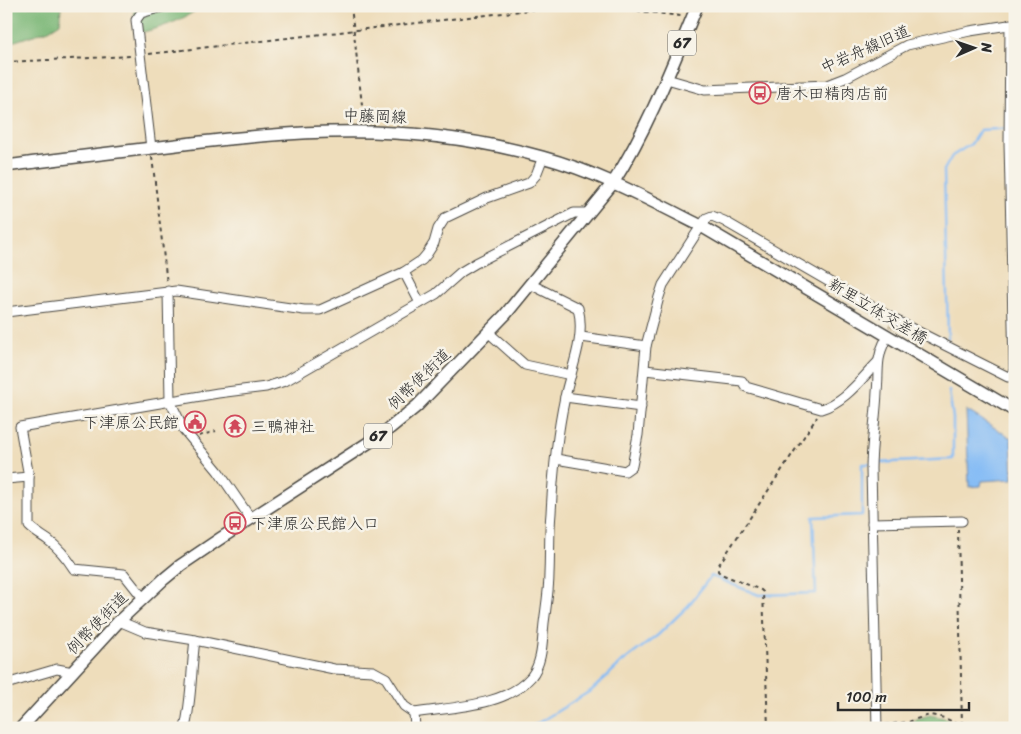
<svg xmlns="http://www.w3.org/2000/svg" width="1021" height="734" font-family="Sriracha,'Klee One',sans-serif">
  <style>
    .forest { fill: #7db878; stroke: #547252 }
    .water { fill: #85bcf5; stroke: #587490 }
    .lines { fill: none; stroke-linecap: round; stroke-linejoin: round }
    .stream { stroke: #85bcf5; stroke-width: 2.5 }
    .minor-tunnel { stroke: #c7b99e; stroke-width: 9; stroke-dasharray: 9 4.5; stroke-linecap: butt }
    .minor-casing { stroke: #484641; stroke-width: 11 }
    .major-casing { stroke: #484641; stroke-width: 14 }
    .path { stroke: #484641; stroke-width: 2; stroke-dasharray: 4 4; stroke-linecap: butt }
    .minor { stroke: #fff; stroke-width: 9 }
    .major { stroke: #fff; stroke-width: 11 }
    .labels { text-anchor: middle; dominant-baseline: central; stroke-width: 5; stroke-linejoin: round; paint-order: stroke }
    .shield { fill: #f7f3e8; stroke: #686764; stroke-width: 1 }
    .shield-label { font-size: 15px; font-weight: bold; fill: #2b2b2b }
    .street-label { font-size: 16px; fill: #2b2b2b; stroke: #f7f3e8 }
    .poi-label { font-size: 16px; fill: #2b2b2b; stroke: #f7f3e8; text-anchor: start }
  </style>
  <rect width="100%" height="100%" fill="#f7f3e8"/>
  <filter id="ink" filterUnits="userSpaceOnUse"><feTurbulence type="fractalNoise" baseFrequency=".02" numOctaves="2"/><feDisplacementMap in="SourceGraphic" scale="10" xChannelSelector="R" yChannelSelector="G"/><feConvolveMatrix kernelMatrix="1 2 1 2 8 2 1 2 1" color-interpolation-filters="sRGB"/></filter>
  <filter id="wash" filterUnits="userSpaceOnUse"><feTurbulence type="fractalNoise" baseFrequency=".0096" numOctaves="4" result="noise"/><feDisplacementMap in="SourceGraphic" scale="20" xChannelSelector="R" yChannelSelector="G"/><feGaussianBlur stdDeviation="1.12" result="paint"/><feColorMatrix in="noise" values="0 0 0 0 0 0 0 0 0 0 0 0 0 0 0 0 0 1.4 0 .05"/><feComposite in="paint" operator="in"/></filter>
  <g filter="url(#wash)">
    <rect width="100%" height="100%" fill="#edb"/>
    <g class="forest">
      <path d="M6,6H61L60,23L49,30L6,44Z"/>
      <path d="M134,6H202C183,21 158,29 135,34Z"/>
      <path d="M930,715L945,718L960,728H901L916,719Z"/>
    </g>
    <path class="water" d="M966,410L1011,438L1013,479L982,481L981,486L969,487Z"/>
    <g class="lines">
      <g class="stream">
        <path d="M948,338L944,170L952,156L971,144L980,130L1015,128"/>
        <path d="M874,463L953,459V418L949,391"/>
        <path d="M530,728L592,690L621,663L658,635L688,606L711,576L759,595L816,593L813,517L862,515V464H869"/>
      </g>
    </g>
  </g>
  <g filter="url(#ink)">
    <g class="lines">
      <path class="minor-tunnel" d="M886,341L893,327"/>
      <g class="minor-casing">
        <g id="minor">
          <path d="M667,79L705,90L827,85L845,78L907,45L970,31L1015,24"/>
          <path d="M151,148L136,20L141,13L166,6"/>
          <path d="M404,272L420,303"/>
          <path d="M168,291L170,401L184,430L218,471L251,519"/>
          <path d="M6,312L176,291L304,310H320L404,272L422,260L427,254L434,243L438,229L445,218L487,198L529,183L536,175L543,157"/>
          <path d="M489,333L525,365L571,375"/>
          <path d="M581,337L646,346"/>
          <path d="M645,370L742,381L746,387L821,409C845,402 861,379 878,362"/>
          <path d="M565,397L641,407"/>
          <path d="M556,459L625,471L632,466L638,435L646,346L659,297L663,285L701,226L707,218L712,216L724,221L897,321L1008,377L1011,376L1014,370L1009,142L1010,24"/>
          <path d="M6,479L29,477"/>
          <path d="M872,523L962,521"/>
          <path d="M143,598L124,574L74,569C67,558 59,548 48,540C41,535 35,532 29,526V477L20,427L218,393L266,387L285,381L436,294L461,272L476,263L574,213H589"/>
          <path d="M119,621L145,632L195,640L334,669L373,671L386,678L404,706L414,713C450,707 505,707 531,677C543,662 542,641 544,623C546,607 549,590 549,574C550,554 549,533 551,513C553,475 557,434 565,397C571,368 586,338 578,308L530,284"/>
          <path d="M6,684L57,669L73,672"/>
          <path d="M414,713L415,728"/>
          <path d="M185,728C192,699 191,669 195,640"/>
          <path d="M877,728L871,469C871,443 876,418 877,392C879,374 876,359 884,343"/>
        </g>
      </g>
      <g class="major-casing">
        <g id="major">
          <path d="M6,166C57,159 109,153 160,147C294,130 410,120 542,157C598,172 650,200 701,226L1015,411"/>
          <path d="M21,728L119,621L164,579L181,565L221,538L385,432L417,406L505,315L613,183C648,128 672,66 697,6"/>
        </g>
      </g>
      <g class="path">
        <path d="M351,6L364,123"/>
        <path d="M630,6L639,11L681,16"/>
        <path d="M149,54L564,6"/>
        <path d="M6,62L132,56"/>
        <path d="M152,157L167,284"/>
        <path d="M199,436L216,431"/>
        <path d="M958,529L962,727"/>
        <path d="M885,725L909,722L916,719L930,715L945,718L965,728"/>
        <path d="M768,728L763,592L761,590L721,574L718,571V566L817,417"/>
        <path d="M835,728L868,726"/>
        <path d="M969,728L992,726L994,728"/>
      </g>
      <use href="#minor" class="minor"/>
      <use href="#major" class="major"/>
    </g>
  </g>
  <defs>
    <g id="bus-ring" transform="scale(1.125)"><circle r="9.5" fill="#f7f3e8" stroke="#d1495b" stroke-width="1.5"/><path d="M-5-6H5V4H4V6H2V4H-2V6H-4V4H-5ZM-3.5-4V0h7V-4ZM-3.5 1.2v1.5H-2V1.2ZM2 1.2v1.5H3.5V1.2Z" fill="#d1495b"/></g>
    <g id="civic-ring" transform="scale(1.125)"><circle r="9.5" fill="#f7f3e8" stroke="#d1495b" stroke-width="1.5"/><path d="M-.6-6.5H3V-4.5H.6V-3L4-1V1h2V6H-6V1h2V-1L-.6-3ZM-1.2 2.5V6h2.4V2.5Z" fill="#d1495b"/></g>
    <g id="temple-ring" transform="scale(1.125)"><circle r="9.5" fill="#f7f3e8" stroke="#d1495b" stroke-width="1.5"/><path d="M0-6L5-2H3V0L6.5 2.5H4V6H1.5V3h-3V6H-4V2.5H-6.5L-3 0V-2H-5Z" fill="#d1495b"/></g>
  </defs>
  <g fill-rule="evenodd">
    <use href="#bus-ring" x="760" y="93"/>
    <use href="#civic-ring" x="195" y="422"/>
    <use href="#temple-ring" x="235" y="426"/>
    <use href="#bus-ring" x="235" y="523"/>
  </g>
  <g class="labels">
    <g class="shield">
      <rect x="668" y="30.5" width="28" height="25" rx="4"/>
      <rect x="364" y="423.5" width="28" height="25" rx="4"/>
    </g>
    <g class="shield-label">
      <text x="682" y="43">67</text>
      <text x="378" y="436">67</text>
    </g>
    <g class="street-label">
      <text transform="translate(865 49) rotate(-24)">中岩舟線旧道</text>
      <text transform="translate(375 116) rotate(2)">中藤岡線</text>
      <text transform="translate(878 311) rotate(31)">新里立体交差橋</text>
      <text transform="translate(419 379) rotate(-44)">例幣使街道</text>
      <text transform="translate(97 623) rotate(-46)">例幣使街道</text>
    </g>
    <g class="poi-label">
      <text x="776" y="93">唐木田精肉店前</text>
      <text x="179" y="422" text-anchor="end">下津原公民館</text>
      <text x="251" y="426">三鴨神社</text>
      <text x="251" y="523">下津原公民館入口</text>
    </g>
  </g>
  <rect width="1021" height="734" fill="none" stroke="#f7f3e8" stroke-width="25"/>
  <g transform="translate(974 48) rotate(88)" stroke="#f7f3e8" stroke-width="4" paint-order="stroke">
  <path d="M0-4L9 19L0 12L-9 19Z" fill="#2b2b2b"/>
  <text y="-8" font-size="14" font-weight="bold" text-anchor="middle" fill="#2b2b2b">N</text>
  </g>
  <path d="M838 702v8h131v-8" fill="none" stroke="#2b2b2b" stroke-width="2.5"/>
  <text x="846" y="702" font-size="15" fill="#2b2b2b" stroke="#f7f3e8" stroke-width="4" paint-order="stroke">100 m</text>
</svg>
